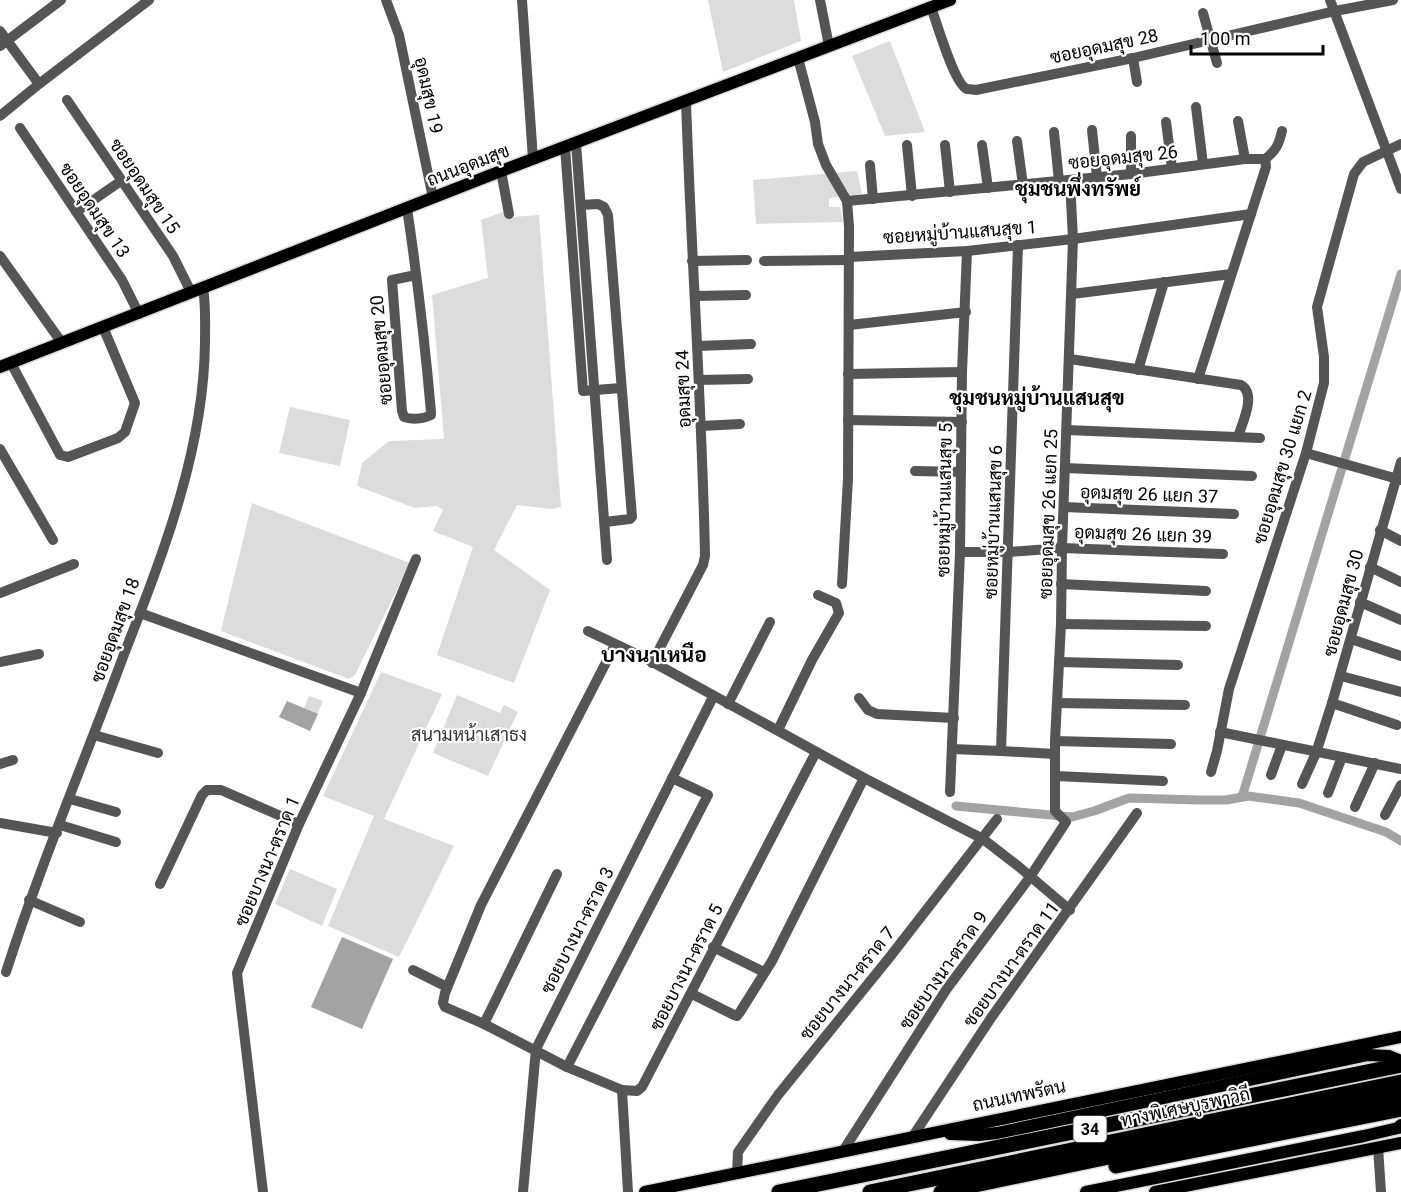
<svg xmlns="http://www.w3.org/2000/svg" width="1401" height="1192" font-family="Roboto,Sarabun,sans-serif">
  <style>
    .green { fill: #dcdcdc }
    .water { fill: #a3a3a3 }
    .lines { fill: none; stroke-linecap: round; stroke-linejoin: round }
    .canal { stroke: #a3a3a3; stroke-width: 9 }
    .major-casing { stroke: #dbdbdb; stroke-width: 15 }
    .highway-casing { stroke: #dbdbdb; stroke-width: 18 }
    .minor { stroke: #555; stroke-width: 10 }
    .major { stroke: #000; stroke-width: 12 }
    .highway { stroke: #000; stroke-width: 15 }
    .labels { text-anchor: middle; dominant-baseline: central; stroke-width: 4.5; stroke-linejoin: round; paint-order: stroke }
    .shield { fill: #fff; stroke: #4c4c4c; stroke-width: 1.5 }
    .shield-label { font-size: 16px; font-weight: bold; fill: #000 }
    .street-label { font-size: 18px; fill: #000; stroke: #fff }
    .park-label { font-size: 18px; fill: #333; stroke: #fff }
    .neighbourhood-label { font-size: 20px; font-weight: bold; fill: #000; stroke: #fff }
    .quarter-label { font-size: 21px; font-weight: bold; fill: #000; stroke: #fff }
  </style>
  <rect width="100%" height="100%" fill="#fff"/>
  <g class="green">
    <path d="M708,0H794L801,41L723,72Z"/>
    <path d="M890,41L925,132L885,136L852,56Z"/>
    <path d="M857,171L862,194L829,198V207H840L843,222L756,224L753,180Z"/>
    <path d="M511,209L513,217L539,215L561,507L552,509L517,505L494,550L550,590L514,683L437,655L473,547L433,531L443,510L437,506L415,508L357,486L362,463L389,441L444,439L432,295L488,278L481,220Z"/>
    <path d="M290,407L350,420L340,466L279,453Z"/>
    <path d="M252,503L410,563L355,675L349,679L221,631Z"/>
    <path d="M381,672L442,694L384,819L454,846L399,957L328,926L374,816L323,796Z"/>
    <path d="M457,695L500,713L504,705L518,712L488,776L433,753Z"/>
    <path d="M309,696L323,701L310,731L297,725Z"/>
    <path d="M290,869L337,889L322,926L275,904Z"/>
  </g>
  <g class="water">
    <path d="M287,701L318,714L310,731L279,717Z"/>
    <path d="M342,937L393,959L362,1029L311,1007Z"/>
  </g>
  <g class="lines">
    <g class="canal">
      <path d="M1242,797L1401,274"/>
      <path d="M956,806L1072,817L1094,811L1129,798L1199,800H1226L1248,796L1299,803L1386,832L1401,841"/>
    </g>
    <g class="major-casing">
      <g id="major">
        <path d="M0,367L501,171L950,0"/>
        <path d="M950,1134L979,1135L997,1133L1368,1055L1389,1056L1401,1061"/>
        <path d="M645,1192L1401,1037"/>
        <path d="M1086,1192L1364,1136L1398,1128L1401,1125"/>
        <path d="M1155,1192L1401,1143"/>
      </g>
    </g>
    <g class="highway-casing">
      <g id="highway">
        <path d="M1116,1166L1401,1109"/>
        <path d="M779,1192L1401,1065"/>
        <path d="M870,1192L1401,1082"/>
        <path d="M941,1192L1401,1096"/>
      </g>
    </g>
    <g class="minor">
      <path d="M386,0L399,35L433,198"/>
      <path d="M522,0L533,159"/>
      <path d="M820,0L829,46"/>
      <path d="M1330,0L1401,189"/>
      <path d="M931,7C937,23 954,84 967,89C968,89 976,90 976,90L1133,58L1335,11L1393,0"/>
      <path d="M1203,13L1217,63"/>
      <path d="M0,31L39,84"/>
      <path d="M0,46L61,0"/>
      <path d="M798,58L815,122L818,144L826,165L847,201L849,227L848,479L842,584"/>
      <path d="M1133,58L1137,82"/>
      <path d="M67,100L173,256L191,292"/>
      <path d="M1196,107L1203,164"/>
      <path d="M0,116L39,84L149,0"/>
      <path d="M1238,121L1245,159"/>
      <path d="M1166,122L1172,168"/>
      <path d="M20,128L122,280L139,314"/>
      <path d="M1092,130L1097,177"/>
      <path d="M1054,132L1059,181"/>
      <path d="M1131,136V174"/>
      <path d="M1017,141L1023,185"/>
      <path d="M576,143L607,560"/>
      <path d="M907,145L912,196"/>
      <path d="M945,145L950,192"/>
      <path d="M982,145L988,188"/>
      <path d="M565,147L583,391L621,388"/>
      <path d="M1265,159C1276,151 1279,144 1282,131"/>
      <path d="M870,165L873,199"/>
      <path d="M501,171L509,214"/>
      <path d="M847,201L1131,174L1245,159H1265L1266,167L1198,379"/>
      <path d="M581,205L598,204L604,207L608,215L632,517L630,519L605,522"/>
      <path d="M407,208C417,276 425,343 431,412V415C424,419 411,420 404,417L402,411L392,280L416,275"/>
      <path d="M76,212L121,181"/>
      <path d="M0,256L62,343"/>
      <path d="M849,257L967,251L1073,239L1251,214"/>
      <path d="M692,261L747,260"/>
      <path d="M764,261L849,260"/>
      <path d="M1072,294L1231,274"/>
      <path d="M695,296L746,295"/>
      <path d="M849,325L966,312"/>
      <path d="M698,346L751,344"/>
      <path d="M1070,359L1241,385C1257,394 1242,423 1238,437"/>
      <path d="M11,363L60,455L68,457L118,438L125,432L135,403L103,327"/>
      <path d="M1138,370L1164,282"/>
      <path d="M848,374L962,372"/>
      <path d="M699,380L748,379"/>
      <path d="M848,420L962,422"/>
      <path d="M701,426L740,424"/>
      <path d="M1067,430L1260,438"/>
      <path d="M0,449L53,540"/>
      <path d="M1306,453L1401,480"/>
      <path d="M1065,468L1252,476"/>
      <path d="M915,471L961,472"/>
      <path d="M1064,507L1234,514"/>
      <path d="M1380,530L1401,541"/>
      <path d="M960,552H1009L1062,548L1223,554"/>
      <path d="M1370,567L1401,582"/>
      <path d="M1061,584L1206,591"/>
      <path d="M0,593L74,564"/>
      <path d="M1360,602L1401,620"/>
      <path d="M140,613L361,693"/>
      <path d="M1061,624L1206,626"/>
      <path d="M588,631L647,659L864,778L983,839L1018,866L1070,910"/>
      <path d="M1351,639L1401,656"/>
      <path d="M615,645L481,905L445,993L443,1003L445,1007L484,1024L567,1067L622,1090"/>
      <path d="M0,662L39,654"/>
      <path d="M1059,662L1178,665"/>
      <path d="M652,663L703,565L705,556C702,404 691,253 686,101"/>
      <path d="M1341,676L1401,692"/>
      <path d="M859,698L868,710L877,714L954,718"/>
      <path d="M1057,703L1185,705"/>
      <path d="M1332,703L1397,725"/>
      <path d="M728,704L770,622"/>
      <path d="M778,730L812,660L839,613L836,603L818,595"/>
      <path d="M1220,732L1401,769"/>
      <path d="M94,735L158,753"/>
      <path d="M1055,741L1171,744"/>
      <path d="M952,749L1001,751L1018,245"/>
      <path d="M1001,751L1055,754"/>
      <path d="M0,764L13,760"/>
      <path d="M1211,772L1217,751L1229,689L1306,453L1324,383V357L1317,307L1354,174L1363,162L1401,144"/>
      <path d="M1271,775L1282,745"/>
      <path d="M1056,776L1163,781"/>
      <path d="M1302,784L1316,753L1332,703L1401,462"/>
      <path d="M950,792L960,552L962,372L967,251"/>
      <path d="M1328,793L1342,757"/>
      <path d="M70,799L116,812"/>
      <path d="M1355,807L1375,763"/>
      <path d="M1385,815L1401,785"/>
      <path d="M0,823L57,833"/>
      <path d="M60,825L116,842"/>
      <path d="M160,884L202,795L207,790H221L299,824"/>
      <path d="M29,900L80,922"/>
      <path d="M713,947L764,972"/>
      <path d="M413,970L447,987"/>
      <path d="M6,972C40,866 84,762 123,657C162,556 204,452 205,342C205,324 206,306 203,288"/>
      <path d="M692,994L734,1015L737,1016L740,1012L772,961L864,778"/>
      <path d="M484,1024L557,874"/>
      <path d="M567,1067L708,795L672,778"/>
      <path d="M913,1136L991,1018L1137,813"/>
      <path d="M1378,1147L1381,1192"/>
      <path d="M843,1151L946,990L1030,877L1066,822L1055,811V741L1061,624L1062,548L1073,239L1070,180"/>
      <path d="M737,1174L738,1152L778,1095L889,958L997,819"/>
      <path d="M263,1192L237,973L299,824L361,693L416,559"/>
      <path d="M523,1192L536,1049L713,697"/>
      <path d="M628,1192L622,1090L637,1091L642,1087L816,752"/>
    </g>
    <use href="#major" class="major"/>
    <use href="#highway" class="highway"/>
  </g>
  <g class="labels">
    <rect class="shield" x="1073.5" y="1116" width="33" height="26" rx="4.5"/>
    <g class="shield-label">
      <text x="1090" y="1129">34</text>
    </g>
    <g class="street-label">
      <text transform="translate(1104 46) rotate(-12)">ซอยอุดมสุข 28</text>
      <text transform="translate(429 95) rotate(78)">อุดมสุข 19</text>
      <text transform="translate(1123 157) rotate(-6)">ซอยอุดมสุข 26</text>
      <text transform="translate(468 165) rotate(-21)">ถนนอุดมสุข</text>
      <text transform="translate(145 186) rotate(56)">ซอยอุดมสุข 15</text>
      <text transform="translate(95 210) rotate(56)">ซอยอุดมสุข 13</text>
      <text transform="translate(960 232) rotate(-4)">ซอยหมู่บ้านแสนสุข 1</text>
      <text transform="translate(381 350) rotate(-95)">ซอยอุดมสุข 20</text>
      <text transform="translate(683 389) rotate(-92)">อุดมสุข 24</text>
      <text transform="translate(1282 467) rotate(-73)">ซอยอุดมสุข 30 แยก 2</text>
      <text transform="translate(1149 494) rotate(2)">อุดมสุข 26 แยก 37</text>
      <text transform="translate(944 500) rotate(-89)">ซอยหมู่บ้านแสนสุข 5</text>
      <text transform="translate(1048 514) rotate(-88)">ซอยอุดมสุข 26 แยก 25</text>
      <text transform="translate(993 522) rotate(-88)">ซอยหมู่บ้านแสนสุข 6</text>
      <text transform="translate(1143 534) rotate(2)">อุดมสุข 26 แยก 39</text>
      <text transform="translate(1343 603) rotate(-75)">ซอยอุดมสุข 30</text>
      <text transform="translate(115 630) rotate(-70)">ซอยอุดมสุข 18</text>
      <text transform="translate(267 861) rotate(-67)">ซอยบางนา-ตราด 1</text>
      <text transform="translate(577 930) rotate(-63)">ซอยบางนา-ตราด 3</text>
      <text transform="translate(1011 964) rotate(-54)">ซอยบางนา-ตราด 11</text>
      <text transform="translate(686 967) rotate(-63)">ซอยบางนา-ตราด 5</text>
      <text transform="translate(943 970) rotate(-55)">ซอยบางนา-ตราด 9</text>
      <text transform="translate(847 983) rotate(-51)">ซอยบางนา-ตราด 7</text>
      <text transform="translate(1019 1095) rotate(-12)">ถนนเทพรัตน</text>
      <text transform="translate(1185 1107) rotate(-12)">ทางพิเศษบูรพาวิถี</text>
    </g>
    <g class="park-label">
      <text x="469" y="734">สนามหน้าเสาธง</text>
    </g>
    <g class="neighbourhood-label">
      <text x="1078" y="189">ชุมชนพึ่งทรัพย์</text>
      <text x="1037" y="398">ชุมชนหมู่บ้านแสนสุข</text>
    </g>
    <g class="quarter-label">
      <text x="654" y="655">บางนาเหนือ</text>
    </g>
  </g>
  <path d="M1191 45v9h132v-9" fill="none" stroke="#000000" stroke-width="3"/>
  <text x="1200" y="45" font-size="18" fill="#000000" stroke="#ffffff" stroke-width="4.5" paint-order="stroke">100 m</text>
</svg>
